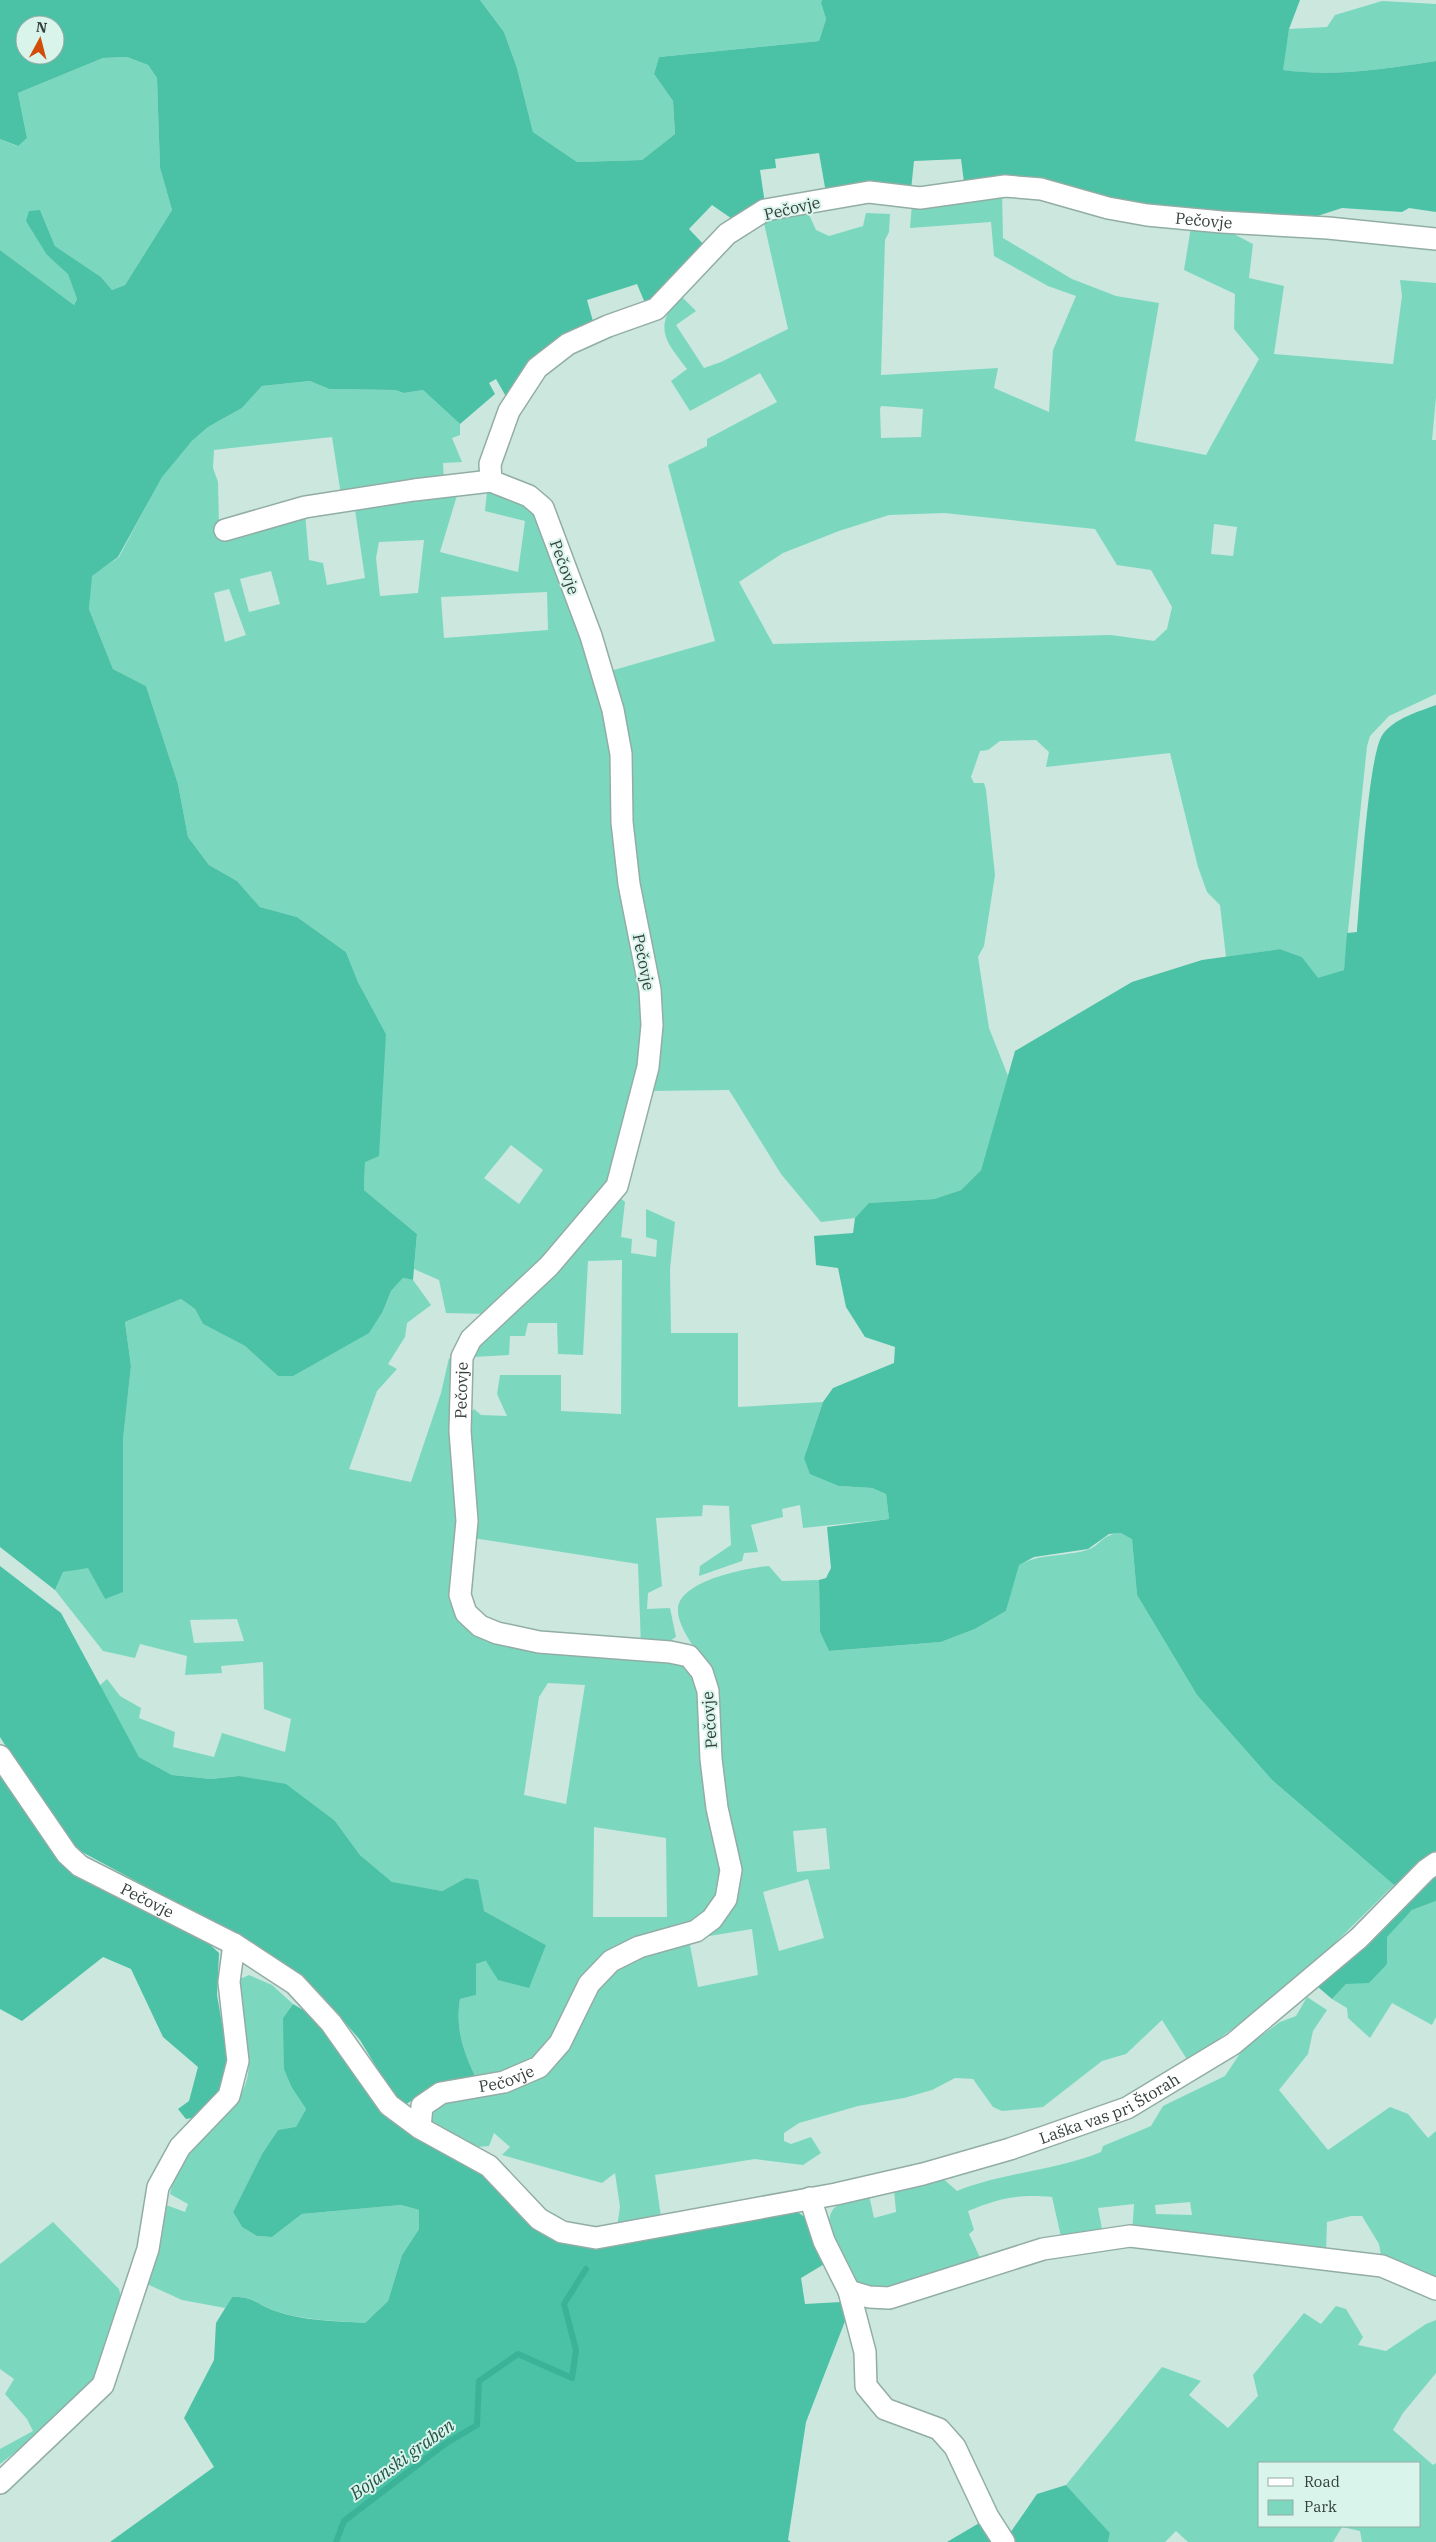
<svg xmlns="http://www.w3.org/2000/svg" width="1436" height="2542" font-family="'IBM Plex Serif',serif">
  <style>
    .green { fill: #7bd8bf; fill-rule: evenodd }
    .forest { fill: #4bc1a5; fill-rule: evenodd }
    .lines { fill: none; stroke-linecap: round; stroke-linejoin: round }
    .stream { stroke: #3bb398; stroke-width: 6 }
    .minor-casing { stroke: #92ada5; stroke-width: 24 }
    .minor { stroke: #fff; stroke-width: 21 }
    .labels { text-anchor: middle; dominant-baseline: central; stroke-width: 4; stroke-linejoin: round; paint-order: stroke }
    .street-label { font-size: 16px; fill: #343f3c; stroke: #d8f4eb }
    .water-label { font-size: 18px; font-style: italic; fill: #245448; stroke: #d8f4eb }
  </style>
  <rect width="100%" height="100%" fill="#cbe7de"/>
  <g class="green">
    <path d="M480,0H822L821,3L826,19L819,41L659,57L654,74L673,101L675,134L642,160L577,162L533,132L517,68L504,32Z"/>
    <path d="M1382,1L1436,4V61C1385,69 1334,77 1282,70L1289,29L1327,27L1335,15Z"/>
    <path d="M127,57L148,65L157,78L160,168L172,210L125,285L112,290L101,277L55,246L40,210L47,255L68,273L77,299L74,305L0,250V139L17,146L27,138L18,93L103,58Z"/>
    <path d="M1002,192L1003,238L1072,279L1116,296L1159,303L1135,441L1206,455L1259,359L1234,329L1235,294L1184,270L1191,227L1226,230L1253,244L1249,278L1284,286L1274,354L1393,364L1402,296L1400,280L1436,283V397L1432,440H1436V694L1389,716L1370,736L1367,746L1344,970L1318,979L1302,957L1280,949L1226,957L1220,905L1207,892L1198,867L1170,753L1046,767L1049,752L1036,740L1000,741L988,750L980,751L971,777L974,783H984L986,790L995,875L984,946L978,957L989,1028L1008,1076L981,1170L961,1190L934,1199L870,1203L855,1218L821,1222L781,1174L729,1090L648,1091L607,672L715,641L668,465L707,446V439L777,402L760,373L690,411L671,381L687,369C664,339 654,329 679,294L696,311L676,325L704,368L721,362L788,329L763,219L806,208L816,230L829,236L863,226L866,213L890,214L889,232L885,240L881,375L998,368L994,388L1049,412L1053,350L1076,296L1048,286L994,256L991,222L910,228L912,203ZM881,406L923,409L921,437L881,438L880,409ZM944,513L1095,529L1117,565L1151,570L1172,607L1167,629L1154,641L1111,635L773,644L739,582L783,553L839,531L889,515ZM1214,524L1237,527L1233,556L1211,554Z"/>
    <path d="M310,381L329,389L395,390L404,393L423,390L460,424V435L452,438L462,462L443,463L444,482L341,495L332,437L214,450L213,468L218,482L219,525L305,512L309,560L323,563L327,585L365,578L354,503L458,492L440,552L518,572L525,521L485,511L487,492L509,493L540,512L611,722L647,1041L617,1170L561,1244L487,1314L446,1313L439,1280L414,1269L417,1234L364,1190L365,1162L386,1034L358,982L346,952L297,917L260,907L237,881L209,865L188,837L178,784L146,686L113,669L89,609L91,576L119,557L162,476L192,441L208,427L242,408L262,386ZM424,540L418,593L380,596L376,558L379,542ZM271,571L280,604L249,612L240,579ZM229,589L246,635L225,642L214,593ZM547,592L548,630L444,638L441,597ZM511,1145L543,1170L519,1204L484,1178Z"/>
    <path d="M619,1197L625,1202L621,1237L632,1239L631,1253L656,1257L657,1240L646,1237V1209L675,1222L670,1269L671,1333H738V1407L823,1402L804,1458L839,1486L872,1488L886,1494L889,1519L803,1528L800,1505L782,1509L783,1517L751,1525L758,1552L744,1553L742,1561L699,1576L700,1566L731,1545L729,1506L703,1505L702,1516L656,1518L662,1586L648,1593L647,1609L670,1608L676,1637L668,1642L641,1646L638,1564L473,1538L468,1417L474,1409L481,1415L507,1416L497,1394L500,1375H561V1411L621,1414L622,1260L588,1261L583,1355L558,1354L557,1323H528L525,1336H510L509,1355L473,1357L472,1352Z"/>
    <path d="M403,1278L413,1280L431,1305L407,1323L405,1337L388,1364L397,1369L377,1391L349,1469L411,1482L441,1393L449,1358L456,1363L468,1624L680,1661L695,1674L723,1858L719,1900L702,1918L635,1941L534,2062L477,2080C464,2054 455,2029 460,1999L476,1995V1964L546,1945L484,1911L466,1878L442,1891L393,1883L360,1855L335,1821L239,1776L211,1779L172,1775L139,1757L99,1686L107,1679L120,1696L141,1708L139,1718L175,1732L173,1747L214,1757L222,1733L285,1752L291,1719L264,1709L263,1662L221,1666L222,1673L185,1675L187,1656L140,1644L135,1658L103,1651L55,1590L63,1572L88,1567L105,1599L131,1366L125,1322L181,1299L195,1309L203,1324L245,1346L278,1376L383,1311L391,1291ZM237,1619L244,1641L194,1643L190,1620ZM548,1683L585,1685L566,1804L524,1795L539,1697ZM594,1827L666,1838L667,1917H593Z"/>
    <path d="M1121,1533L1132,1538L1137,1595L1197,1695L1272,1780L1394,1885L1289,1988L1188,2061L1162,2020L1126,2054L1102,2061L1043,2107L1002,2111L993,2107L973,2079L955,2078L932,2090L904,2098L858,2106L799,2123L784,2133V2141L791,2144L811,2137L821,2153L803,2165L755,2159L655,2175L661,2217L617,2227L620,2207L615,2173L602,2183L502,2155L510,2147L494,2133L489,2146L477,2147L430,2122V2110L438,2104L499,2091L580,2015L614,1965L689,1940L698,1987L758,1975L752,1929L709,1936V1931L729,1910L697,1652C690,1641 677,1623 678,1609C679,1581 746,1568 769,1566L782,1581L819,1580L820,1632L829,1651L941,1642L975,1629L1006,1611L1018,1565C1043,1553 1063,1557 1087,1550C1102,1545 1101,1534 1121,1533ZM826,1828L830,1869L797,1872L793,1831ZM808,1879L824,1938L779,1951L763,1892Z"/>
    <path d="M1436,1901V2017L1432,2025L1392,2003L1370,2038L1348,2018L1347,2008L1332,1999L1346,1984L1387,1964L1386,1937L1412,1910Z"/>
    <path d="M249,1975L272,1985L293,2004L283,2018L292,2088L306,2109L296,2128L278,2130L262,2154L233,2212L242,2227L257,2236L272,2237L302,2214L401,2205L419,2210V2229L402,2255L388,2301L365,2323C336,2321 303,2320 275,2311C256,2305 255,2296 232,2297L225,2308L182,2300L147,2284L166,2205L185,2212L188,2204L170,2194C173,2182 176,2164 184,2154C205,2129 238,2113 247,2079C253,2056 241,2005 238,1980Z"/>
    <path d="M1307,1997L1327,2010L1313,2031L1308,2054L1279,2090L1328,2150L1390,2107L1408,2114L1428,2138L1436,2131V2284L1382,2261L1379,2244L1362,2216H1351L1327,2222L1326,2251L1132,2234L1134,2204L1098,2208L1103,2234L1062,2241L1052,2197C1017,2194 1000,2198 968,2211L974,2230L969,2234L983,2264L898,2293L853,2283C846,2267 823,2229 831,2213C837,2200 857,2198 869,2195L874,2218L896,2212L894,2190L940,2176L957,2191C1003,2172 1055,2171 1101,2152L1103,2146L1151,2126L1163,2106L1225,2076L1243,2049L1280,2022L1296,2016ZM1190,2202L1192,2215L1156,2214L1155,2205Z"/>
    <path d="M53,2222L119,2289L122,2302L95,2375L81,2396L43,2431L0,2464V2449L33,2431L27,2419L5,2394L14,2379L0,2369V2264Z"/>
    <path d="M1336,2306L1346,2309L1363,2337L1358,2345L1386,2351L1426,2324L1436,2320V2373L1403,2413L1393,2430L1433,2465L1436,2463V2542H1362L1360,2531L1342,2527L1333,2542H1188L1176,2531L1165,2542H1108L1110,2533L1066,2485L1162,2367L1201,2381L1189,2395L1228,2428L1258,2396L1253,2375L1304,2313L1321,2324ZM1260,2463H1420V2526H1260Z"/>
  </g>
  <g class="forest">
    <path d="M0,0H480L504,32L517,68L533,132L577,162L642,160L675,134L673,101L654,74L659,57L819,41L826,19L821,3L822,0H1300L1289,29L1283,70C1334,77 1385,69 1436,61V212L1409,208L1402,212L1342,208L1311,218L1177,211L964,182L961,159L914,161L911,190L826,193L819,153L775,159L776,168L760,170L765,204L738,223L712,205L689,229L706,247L665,288L645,303L637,284L587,300L594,325L508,400L496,379L489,383L495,394L460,424L423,390L404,393L395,390L329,389L310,381L262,386L242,408L208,427L192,441L162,477L118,557L92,576L89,609L113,669L146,686L178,784L188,837L209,865L237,881L260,907L297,917L346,952L358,982L386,1034L379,1156L365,1162L364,1190L417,1234L413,1280L403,1278L391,1291L383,1311L369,1333L293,1376H278L245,1346L203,1324L195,1309L181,1299L125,1322L131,1366L123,1439V1592L105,1599L88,1568L63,1572L55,1590L0,1547V250L74,305L77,299L68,274L47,255L26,221L29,211L40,210L55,246L101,277L112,290L125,285L172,210L160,168L157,78L148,65L127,57L103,58L18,93L27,138L18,146L0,139ZM25,25H55V55H25Z"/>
    <path d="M1436,705V1855L1394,1885L1272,1780L1197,1695L1137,1595L1132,1539L1121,1533L1109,1534L1088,1549L1034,1557L1019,1565L1006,1611L975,1629L941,1642L829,1651L820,1632L819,1580L826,1578L831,1568L827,1527L889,1519L886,1494L872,1488L839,1486L810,1474L804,1458L823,1402L833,1388L894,1363L895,1347L865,1337L846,1307L838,1268L816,1265L814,1236L853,1233L855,1218L869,1203L934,1199L961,1190L981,1170L1015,1051L1132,982L1202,960L1280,949L1302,957L1318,978L1344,970L1347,933L1357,932C1360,900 1368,753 1383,734C1395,718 1418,712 1436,705Z"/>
    <path d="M0,1566L61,1613L139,1757L172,1775L211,1779L239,1776L286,1784L335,1821L360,1855L392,1882L442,1891L466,1878L478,1880L484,1911L546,1945L529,1988L498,1980L486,1961L476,1964V1995L460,1999C455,2029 464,2054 477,2080L430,2088L405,2105L391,2091L360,2040L329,2004L291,1971L227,1930L82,1852L59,1831L0,1737Z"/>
    <path d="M0,1768L69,1867L205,1940L219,1953L217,1995L231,2076L203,2116L186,2119L178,2109L189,2101L198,2067L163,2037L131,1969L103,1957L22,2021L0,2009Z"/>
    <path d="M1436,1874V1901L1412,1910L1387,1937V1964L1369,1983L1346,1984L1332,1999L1318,1987Z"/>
    <path d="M293,2004L328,2025L376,2103L394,2122L486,2171L564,2242L796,2211L809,2220L826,2263L801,2278L805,2304L841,2302L847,2316L806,2422L788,2540L791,2542H110L214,2467L184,2418L214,2360L216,2323L232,2297C255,2296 256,2305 275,2311C303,2321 336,2321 365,2323L388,2301L402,2255L419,2229V2210L401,2205L302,2214L272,2237L257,2236L242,2227L233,2212L262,2154L278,2130L296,2127L306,2109L292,2088L284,2069L283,2018Z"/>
    <path d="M1066,2485L1110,2533L1108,2542H1012L1008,2536L1037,2494Z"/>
    <path d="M981,2522L994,2542H947Z"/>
  </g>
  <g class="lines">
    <path class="stream" d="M336,2542L344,2521L445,2444L477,2425L479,2381L518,2354L572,2378L576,2350L564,2304L586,2269"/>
    <g class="minor-casing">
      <g id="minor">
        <path d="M225,530L305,507L414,490L491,481"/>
        <path id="s1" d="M0,1756L67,1854L80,1866L234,1944L295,1984L331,2023L389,2105L420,2128L489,2166L539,2219L562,2232L596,2238L836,2194L923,2174L1010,2149L1127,2108L1233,2044L1359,1938L1426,1870L1436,1863"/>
        <path id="s2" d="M420,2128L422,2106L441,2093L504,2082L539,2067L560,2043L589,1984L611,1961L639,1947L696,1931L712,1919L726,1899L731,1870L717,1808L711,1759L708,1691L702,1672L689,1656L670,1652L539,1642L497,1633L480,1626L466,1613L460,1595L467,1521L460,1431L462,1357L471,1339L549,1266L617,1186L648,1067L652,1025L650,990L629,884L622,822L621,754L613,710L591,636L543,508L529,496L491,481L490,464L509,411L537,368L568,344L608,326L656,309L727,234L765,210L869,192L920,198L1005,186L1041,189L1108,208L1147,215L1222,222L1328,228L1436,239"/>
        <path d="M810,2198L824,2241L849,2291L865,2352L866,2386L885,2409L939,2429L955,2447L988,2517L1004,2542"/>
        <path d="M849,2291L869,2297L889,2298L1043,2249L1130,2236L1382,2266L1436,2289"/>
        <path d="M0,2483L103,2385L148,2249L158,2187L180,2147L229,2096L238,2061L229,1982L234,1944"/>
      </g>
    </g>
    <use href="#minor" class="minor"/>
  </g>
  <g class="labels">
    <g class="street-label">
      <text transform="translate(792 208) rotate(-13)">Pečovje</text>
      <text stroke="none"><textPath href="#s2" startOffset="2992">Pečovje</textPath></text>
      <text transform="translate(565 567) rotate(70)">Pečovje</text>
      <text transform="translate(644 962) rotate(79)">Pečovje</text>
      <text stroke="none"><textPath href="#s2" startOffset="1118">Pečovje</textPath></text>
      <text transform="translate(709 1720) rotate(-94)">Pečovje</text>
      <text stroke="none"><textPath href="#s1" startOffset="212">Pečovje</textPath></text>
      <text stroke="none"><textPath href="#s2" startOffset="112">Pečovje</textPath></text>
      <text stroke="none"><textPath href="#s1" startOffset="1318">Laška vas pri Štorah</textPath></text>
    </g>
    <g class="water-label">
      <text transform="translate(402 2459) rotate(-36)">Bojanski graben</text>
    </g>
  </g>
  <rect x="1258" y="2462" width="162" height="65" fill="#d8f4eb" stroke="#96aca5"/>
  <rect x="1268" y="2478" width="25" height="8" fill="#ffffff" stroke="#96aca5"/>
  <text x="1304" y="2487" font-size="15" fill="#343f3c">Road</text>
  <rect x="1268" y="2500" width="25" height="15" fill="#7bd8bf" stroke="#96aca5"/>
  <text x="1304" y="2512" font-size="15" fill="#343f3c">Park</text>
  <g transform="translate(40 40) rotate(7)"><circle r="24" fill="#d8f4eb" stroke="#96aca5"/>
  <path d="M0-4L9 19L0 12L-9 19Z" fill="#d24e08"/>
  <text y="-8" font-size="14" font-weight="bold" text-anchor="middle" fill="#343f3c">N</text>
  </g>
</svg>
